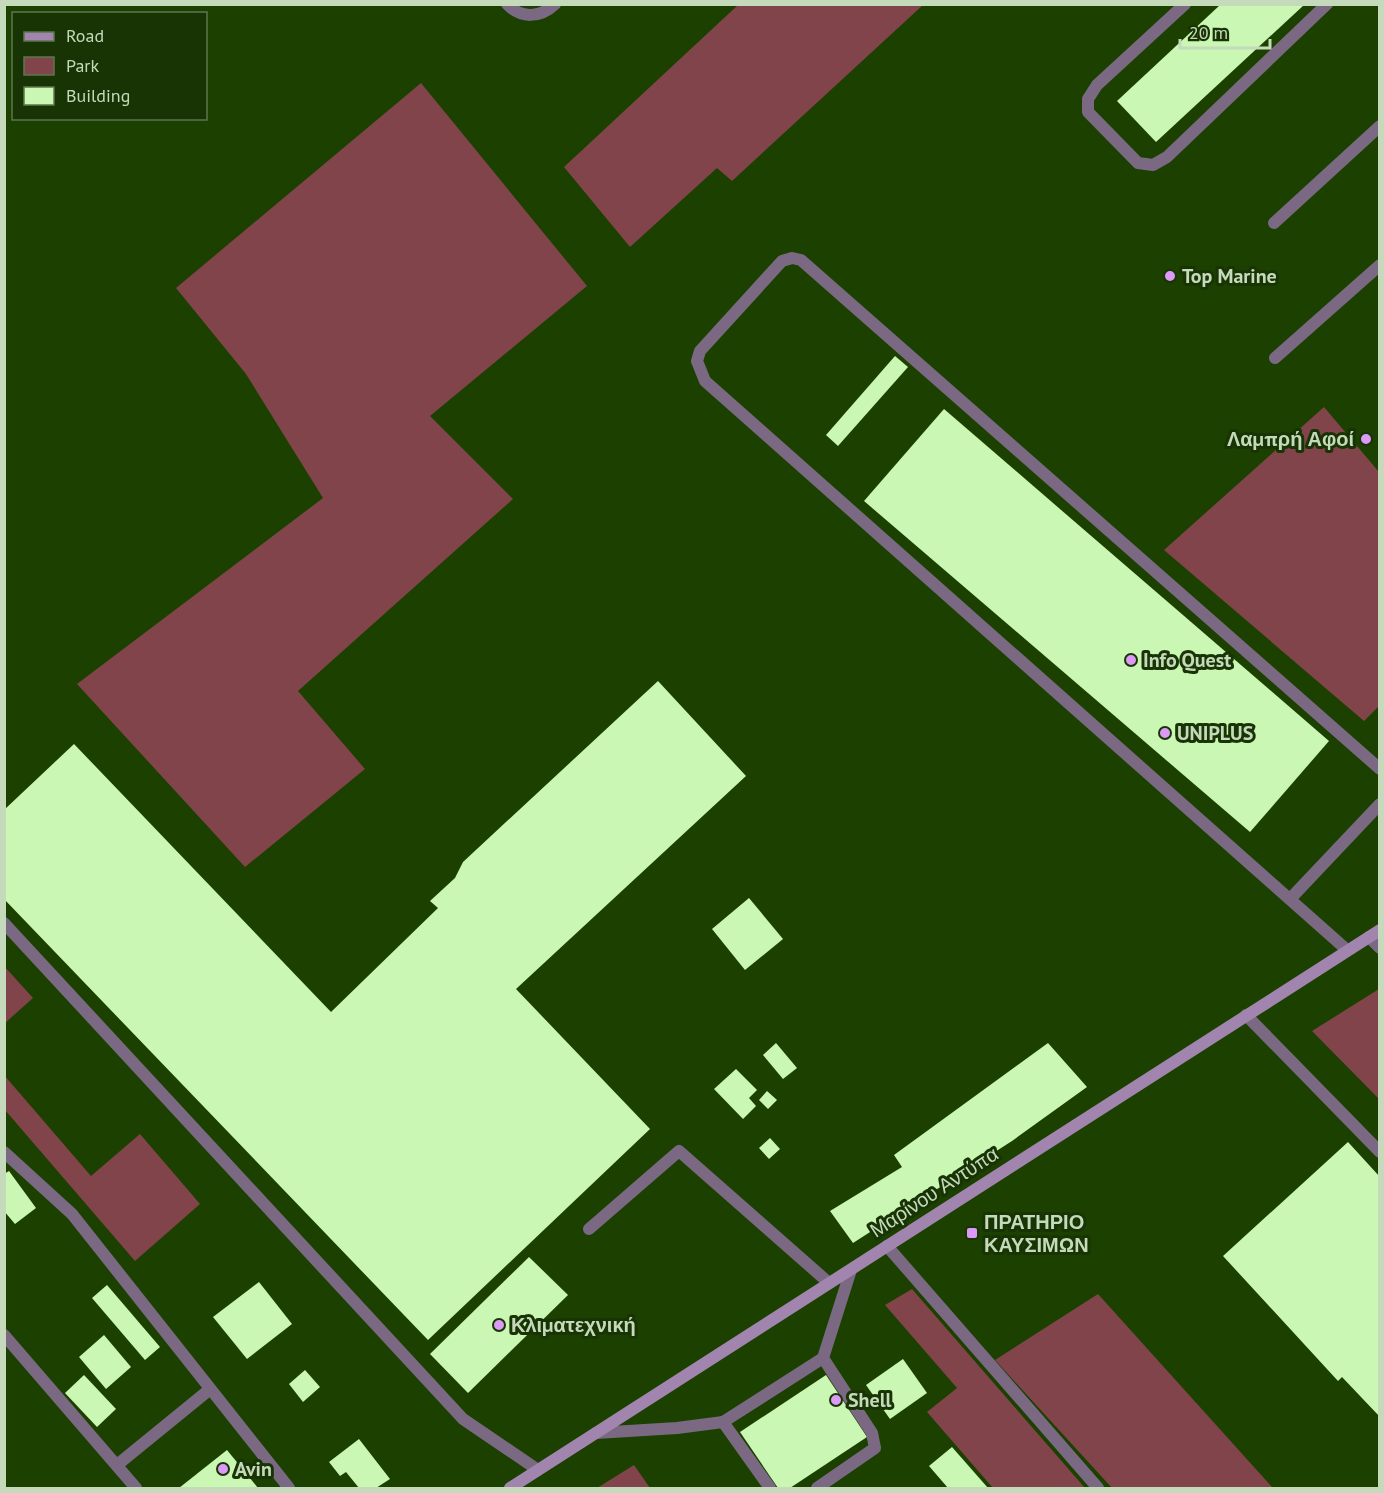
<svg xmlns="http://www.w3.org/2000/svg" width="1384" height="1493" font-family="'PT Sans',sans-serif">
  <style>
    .green { fill: #81444a }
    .building { fill: #caf7b4 }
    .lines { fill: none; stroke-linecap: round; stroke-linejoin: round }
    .service { stroke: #7b6983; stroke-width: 12 }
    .minor { stroke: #7b6983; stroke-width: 12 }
    .secondary { stroke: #a185ae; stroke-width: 12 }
    .poi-dot { fill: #da9af6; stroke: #183404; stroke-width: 2 }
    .labels { text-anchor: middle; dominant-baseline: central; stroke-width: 6; stroke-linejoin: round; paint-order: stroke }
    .poi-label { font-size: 20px; font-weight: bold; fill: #c4daba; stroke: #183404; text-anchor: start }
    .street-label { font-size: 20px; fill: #c4daba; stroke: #183404 }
  </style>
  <rect width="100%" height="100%" fill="#1b4000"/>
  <g class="green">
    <path d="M738,5H923L732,181L717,168L630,247L564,167Z"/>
    <path d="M421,83L587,286L430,416L513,499L298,691L365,769L245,867L77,684L323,498L246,374L176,288Z"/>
    <path d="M1324,407L1379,472V706L1364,721L1164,550Z"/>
    <path d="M4,966L33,998L5,1023H4Z"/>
    <path d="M1379,989V1099L1312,1031Z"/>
    <path d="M4,1075L91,1176L140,1134L200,1204L135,1261L5,1110Z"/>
    <path d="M912,1289L1085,1488H993L927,1412L957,1388L885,1305Z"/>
    <path d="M1098,1294L1273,1488H1112L995,1360Z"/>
    <path d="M634,1465L650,1488H597Z"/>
  </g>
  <g class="building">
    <path d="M1220,5H1304L1156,142L1117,101Z"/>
    <path d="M895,356L908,367L838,446L826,435Z"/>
    <path d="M944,409L1329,741L1250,832L864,501Z"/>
    <path d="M658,681L746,776L516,989L650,1129L428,1340L4,899V810L74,744L331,1012L438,908L430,901L455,878L463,862Z"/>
    <path d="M749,898L783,939L745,970L712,929Z"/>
    <path d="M776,1043L797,1068L783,1079L763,1055Z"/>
    <path d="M1048,1043L1087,1087L1012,1141L853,1243L830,1211L902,1167L894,1155Z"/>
    <path d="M736,1069L757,1090L749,1098L756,1106L743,1119L714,1089Z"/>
    <path d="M767,1091L777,1100L768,1109L759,1100Z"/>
    <path d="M770,1138L780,1149L769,1159L759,1148Z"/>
    <path d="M1348,1142L1380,1177V1417L1342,1377L1338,1381L1223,1256Z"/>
    <path d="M9,1171L36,1208L15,1224L4,1211V1174Z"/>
    <path d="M529,1257L568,1295L468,1393L430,1354Z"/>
    <path d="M259,1282L292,1324L247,1359L213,1317Z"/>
    <path d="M107,1285L160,1347L145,1360L92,1298Z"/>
    <path d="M104,1335L131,1367L106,1389L79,1357Z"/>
    <path d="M903,1359L927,1393L890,1419L866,1385Z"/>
    <path d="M305,1370L320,1387L303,1402L289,1384Z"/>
    <path d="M84,1375L116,1409L97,1427L65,1393Z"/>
    <path d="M826,1375L867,1437L790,1488H778L740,1432Z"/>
    <path d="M359,1439L390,1479L376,1488H359L346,1472L340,1476L329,1462Z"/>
    <path d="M952,1447L988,1488H948L929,1466Z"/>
    <path d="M227,1450L258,1488H179Z"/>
  </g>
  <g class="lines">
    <g class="service">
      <path d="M507,4C521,19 540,18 555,4"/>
      <path d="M1185,4L1097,85L1088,99V112L1138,163L1153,165L1167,157L1327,4"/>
      <path d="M1274,223L1380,126"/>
      <path d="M1275,358L1380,265"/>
      <path d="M1291,898L1380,804"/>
      <path d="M4,923L463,1419L538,1470"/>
      <path d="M1347,950L705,381L697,361L700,351L782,261L792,258L801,260L1380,769"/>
      <path d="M1246,1015L1380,1152"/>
      <path d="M4,1152L72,1214L289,1488"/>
      <path d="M589,1229L679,1151L829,1283"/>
      <path d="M887,1246L1098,1488"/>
      <path d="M4,1335L136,1488"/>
      <path d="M723,1422L770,1488"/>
      <path d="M596,1433L677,1428L723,1422L823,1358L851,1270"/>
      <path d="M117,1465L209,1390"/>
      <path d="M817,1488L875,1448L872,1433L823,1358"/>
    </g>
    <path class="minor" d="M1369,937L1380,948"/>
    <path class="secondary" d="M510,1488L1380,930"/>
  </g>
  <g class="poi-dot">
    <circle cx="1170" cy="276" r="6"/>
    <circle cx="1366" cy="439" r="6"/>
    <circle cx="1131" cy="660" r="6"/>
    <circle cx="1165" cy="733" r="6"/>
    <rect x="966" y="1227" width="12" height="12" rx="3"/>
    <circle cx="499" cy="1325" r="6"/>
    <circle cx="836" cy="1400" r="6"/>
    <circle cx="223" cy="1469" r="6"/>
  </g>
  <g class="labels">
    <g class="poi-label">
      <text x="1182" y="276">Top Marine</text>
      <text x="1354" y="439" text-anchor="end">Λαμπρή Αφοί</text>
      <text x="1143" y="660">Info Quest</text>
      <text x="1177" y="733">UNIPLUS</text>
      <text x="984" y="1222">ΠΡΑΤΗΡΙΟ<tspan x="984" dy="23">ΚΑΥΣΙΜΩΝ</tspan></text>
      <text x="511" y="1325">Κλιματεχνική</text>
      <text x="848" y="1400">Shell</text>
      <text x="235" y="1469">Avin</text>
    </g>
    <g class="street-label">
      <text transform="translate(934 1192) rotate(-33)">Μαρίνου Αντύπα</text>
    </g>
  </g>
  <rect width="1384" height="1493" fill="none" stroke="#c4daba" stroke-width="12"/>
  <rect x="12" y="12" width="195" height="108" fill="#183404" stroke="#5d764d" stroke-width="1.5"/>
  <rect x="24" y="32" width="30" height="9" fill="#a185ae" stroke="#5d764d" stroke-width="1.5"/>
  <text x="66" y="42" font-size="18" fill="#c4daba">Road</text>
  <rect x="24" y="57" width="30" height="18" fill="#81444a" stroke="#5d764d" stroke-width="1.5"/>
  <text x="66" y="72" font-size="18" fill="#c4daba">Park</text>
  <rect x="24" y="87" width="30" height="18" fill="#caf7b4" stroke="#5d764d" stroke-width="1.5"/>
  <text x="66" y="102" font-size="18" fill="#c4daba">Building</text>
  <path d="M1180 39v9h90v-9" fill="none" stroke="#c4daba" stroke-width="3"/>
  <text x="1189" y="39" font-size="18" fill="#c4daba" stroke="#183404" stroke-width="4.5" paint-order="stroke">20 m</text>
</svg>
